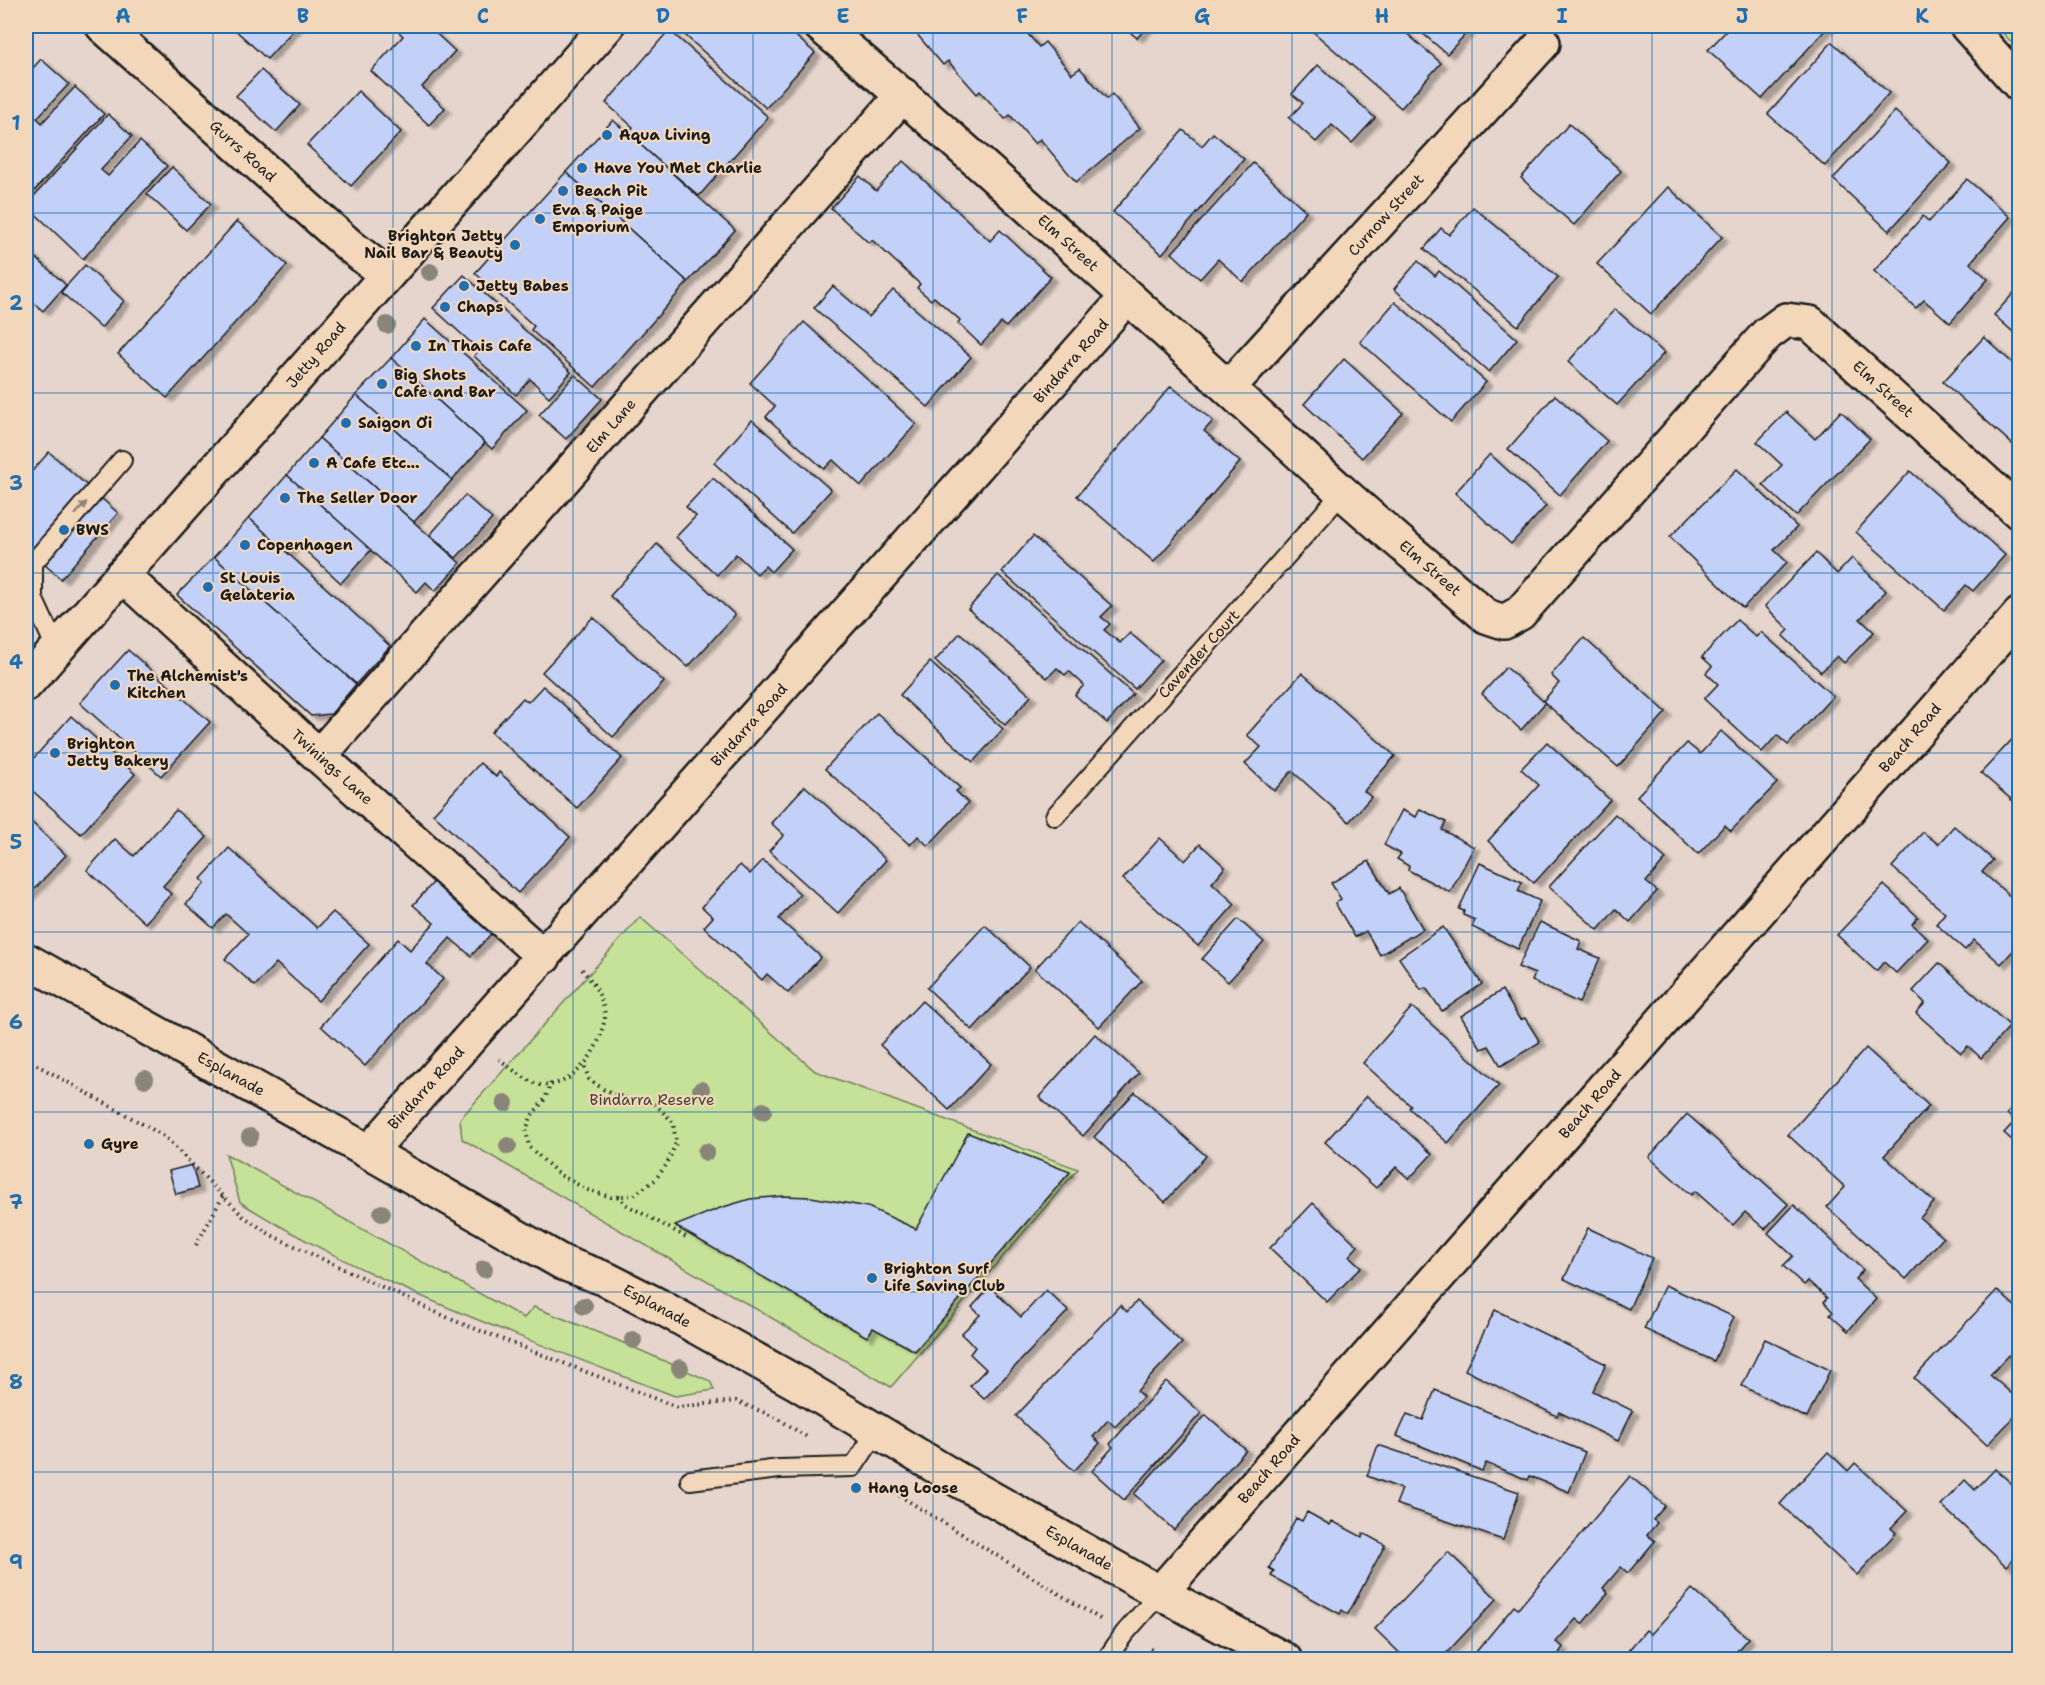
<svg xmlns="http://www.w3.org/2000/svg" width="2045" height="1685" font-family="'Shantell Sans',sans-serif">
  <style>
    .green { fill: #c6e299; stroke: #717f5a; stroke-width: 1.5 }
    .building { fill: #c3d0f7; stroke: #1c1c1c; stroke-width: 1.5; filter: url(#shadow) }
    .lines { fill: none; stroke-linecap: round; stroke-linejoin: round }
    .service-casing { stroke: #1c1c1c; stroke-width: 22 }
    .minor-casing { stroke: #1c1c1c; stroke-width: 38 }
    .tertiary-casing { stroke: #1c1c1c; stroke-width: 38 }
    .path { stroke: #1c1c1c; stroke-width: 4; stroke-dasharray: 1.5 4.5; stroke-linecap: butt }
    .service { stroke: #f3d7ba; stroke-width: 18 }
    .minor { stroke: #f3d7ba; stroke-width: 33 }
    .tertiary { stroke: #f3d7ba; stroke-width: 33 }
    .tree { fill: #898579 }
    .oneway { fill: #928373 }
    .grid { fill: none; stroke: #1f6fb2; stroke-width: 1.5; stroke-opacity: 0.55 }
    .poi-dot { fill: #1f6fb2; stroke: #f3d7ba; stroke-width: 2 }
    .labels { text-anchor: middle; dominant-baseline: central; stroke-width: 4.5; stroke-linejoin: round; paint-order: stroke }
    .poi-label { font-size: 15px; font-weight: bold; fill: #1c1c1c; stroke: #f3d7ba; text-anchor: start }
    .street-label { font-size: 15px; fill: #1c1c1c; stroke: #f3d7ba }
    .park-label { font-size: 15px; fill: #3e4435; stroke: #f3d7ba }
    .neatline { fill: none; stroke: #1f6fb2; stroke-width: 2 }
    .grid-label { font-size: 20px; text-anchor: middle; font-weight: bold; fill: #1f6fb2 }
  </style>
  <defs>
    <filter id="shadow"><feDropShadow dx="6" dy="4" stdDeviation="1.5" flood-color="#0004"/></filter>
  </defs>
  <rect width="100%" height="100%" fill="#e5d5cc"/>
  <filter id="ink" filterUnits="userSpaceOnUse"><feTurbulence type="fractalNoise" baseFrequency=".0167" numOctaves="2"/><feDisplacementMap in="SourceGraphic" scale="12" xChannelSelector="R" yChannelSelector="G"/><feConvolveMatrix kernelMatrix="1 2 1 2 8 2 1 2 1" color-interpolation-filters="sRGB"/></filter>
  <g filter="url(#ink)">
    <g class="green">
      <path d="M1996,26H2019V50Z"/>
      <path d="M640,917L815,1071L1078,1169L891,1387L462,1139L460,1119Z"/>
      <path d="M226,1154L524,1318L534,1307L619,1341L710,1381L714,1390L675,1396C527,1339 375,1287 240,1202Z"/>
    </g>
    <g class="building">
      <path d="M231,26H297L267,59Z"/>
      <path d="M400,26H428L455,51L422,87L445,108L429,125L371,71L403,36L396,29Z"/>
      <path d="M677,26H784L815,53L766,108L676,27Z"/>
      <path d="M910,26H1021L1039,47L1045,42L1072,74L1080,68L1107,99L1112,94L1140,128L1076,182L1040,139L1035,144L1010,115L1005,119L980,91L977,94L948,61L943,65Z"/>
      <path d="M1123,26H1148L1137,38Z"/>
      <path d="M1313,26H1398L1441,63L1401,108L1310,29Z"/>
      <path d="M1414,26H1473L1447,54Z"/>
      <path d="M1731,26H1829L1762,99L1708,50Z"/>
      <path d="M669,30L768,117L699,196L628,134L633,127L606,103Z"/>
      <path d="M1832,42L1889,93L1825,166L1768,114Z"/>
      <path d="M41,59L69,84L37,118L42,123L75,87L104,114L26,200V76Z"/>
      <path d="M1318,65L1375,118L1352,143L1332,125L1316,142L1289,118L1303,103L1292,94Z"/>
      <path d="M261,70L300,105L276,132L236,96Z"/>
      <path d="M358,91L401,132L351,186L307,145Z"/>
      <path d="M1895,111L1951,163L1889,231L1833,179Z"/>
      <path d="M108,114L132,136L101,170L108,176L140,141L167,166L83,259L26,205Z"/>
      <path d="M613,120L735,230L688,282L566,172Z"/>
      <path d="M1569,124L1621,171L1574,225L1521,178Z"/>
      <path d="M1183,130L1202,146L1213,133L1244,159L1162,254L1113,212Z"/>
      <path d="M903,161L990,241L1000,230L1051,277L1006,327L1001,323L981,345L958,323L960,320L934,297L931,300L917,288L920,284L872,240L869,243L831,208L860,176L876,191Z"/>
      <path d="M1253,163L1306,211L1243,282L1218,259L1200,279L1172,253Z"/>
      <path d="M172,167L211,204L186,230L147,194Z"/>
      <path d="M566,172L688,282L595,387L531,330L534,326L475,273Z"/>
      <path d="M1967,179L2010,217L1970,263L1988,279L1950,323L1924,300L1916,308L1874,271L1923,216L1929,222Z"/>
      <path d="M1668,187L1722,237L1651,314L1597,264Z"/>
      <path d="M1473,207L1558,277L1518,326L1424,249L1441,228L1449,235Z"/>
      <path d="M237,221L287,265L167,398L118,354Z"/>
      <path d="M26,249L66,285L43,311L26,296Z"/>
      <path d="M1418,261L1435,276L1439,271L1517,339L1489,372L1394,289Z"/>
      <path d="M85,265L124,301L101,328L61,292Z"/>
      <path d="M464,275L571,372L549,397L530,379L516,395L474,356L479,350L433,308Z"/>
      <path d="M833,286L869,317L893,290L971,357L928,407L814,308Z"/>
      <path d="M2020,286V338L1994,315Z"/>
      <path d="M1395,302L1486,382L1451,422L1360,342Z"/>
      <path d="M1615,309L1664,353L1617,405L1568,362Z"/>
      <path d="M425,319L527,410L492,449L391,358Z"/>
      <path d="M804,322L916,424L861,486L833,460L824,469L766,417L775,406L750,383Z"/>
      <path d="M1984,337L2020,370V451L1943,382Z"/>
      <path d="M391,358L485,443L452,480L356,395Z"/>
      <path d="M1344,359L1403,413L1362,458L1304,404Z"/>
      <path d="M575,375L602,399L566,439L539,415Z"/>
      <path d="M1171,386L1213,421L1204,431L1240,462L1154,562L1077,496Z"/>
      <path d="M356,395L452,480L414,522L319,438Z"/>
      <path d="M1555,395L1607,441L1560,495L1508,449Z"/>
      <path d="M1841,411L1870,439L1796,516L1763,485L1782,465L1757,442L1786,412L1815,439Z"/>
      <path d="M752,420L831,490L792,533L714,463Z"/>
      <path d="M319,438L460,563L435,591L426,582L417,592L287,475Z"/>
      <path d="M49,452L118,513L61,579L26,548V478Z"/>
      <path d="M1490,454L1546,506L1511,544L1455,493Z"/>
      <path d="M1737,469L1797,527L1774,550L1787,562L1743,608L1670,537Z"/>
      <path d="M1910,471L2005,555L1973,591L1966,585L1944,610L1856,532Z"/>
      <path d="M287,475L371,550L341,583L297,543L287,553L249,518Z"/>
      <path d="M713,478L792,549L771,572L765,566L757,574L736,554L717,575L676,537L696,516L686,507Z"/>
      <path d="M465,495L492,519L456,558L430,535Z"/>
      <path d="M249,518L390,646L356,684L214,557Z"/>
      <path d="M1033,536L1112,606L1101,617L1110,624L1104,630L1120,643L1130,633L1161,660L1135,689L1002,572Z"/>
      <path d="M657,544L735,615L688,667L610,596Z"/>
      <path d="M1816,553L1837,574L1852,558L1886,591L1860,619L1874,632L1844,663L1837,656L1821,672L1783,636L1789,630L1765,606Z"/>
      <path d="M214,557L356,684L331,714L311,716L177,595Z"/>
      <path d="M998,575L1133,694L1107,723L1075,695L1084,685L1069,671L1065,675L1057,668L1047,678L968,609Z"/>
      <path d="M593,617L664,682L613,737L542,672Z"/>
      <path d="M1737,620L1756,637L1761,632L1833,696L1788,745L1777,735L1762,752L1704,699L1718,684L1706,673L1712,666L1702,657Z"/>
      <path d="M960,633L1031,696L1005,725L935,661Z"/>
      <path d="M1584,638L1666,712L1618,767L1543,701L1559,683L1551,675Z"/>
      <path d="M128,650L210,722L161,776L80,703Z"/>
      <path d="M930,662L1003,729L973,762L900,695Z"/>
      <path d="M1506,667L1545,703L1521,730L1482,694Z"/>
      <path d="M1302,673L1395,756L1364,791L1371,797L1349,822L1292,771L1274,791L1245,764L1261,747L1247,735Z"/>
      <path d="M543,686L622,758L577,808L491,732L523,698L528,702Z"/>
      <path d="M877,713L960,788L956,791L968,803L928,846L918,836L910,845L825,769Z"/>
      <path d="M71,716L135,774L81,834L26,785V767Z"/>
      <path d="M1721,731L1777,783L1731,831L1725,825L1698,854L1637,796L1687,743L1700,754Z"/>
      <path d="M2020,731V807L1981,773Z"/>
      <path d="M1547,742L1610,800L1534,883L1488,841L1539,785L1521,769Z"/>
      <path d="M480,763L496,777L499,772L570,837L518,893L433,814Z"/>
      <path d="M805,786L886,860L838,913L769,851L784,835L771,823Z"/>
      <path d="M1420,809L1446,822L1442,830L1474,847L1450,892L1408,870L1409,866L1397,859L1401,854L1384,845L1402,810L1416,817Z"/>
      <path d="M176,810L207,837L163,886L171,894L145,923L87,870L115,839L134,856Z"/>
      <path d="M1615,814L1666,859L1646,882L1657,891L1630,922L1616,909L1598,930L1549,887Z"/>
      <path d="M26,817L66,855L26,898Z"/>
      <path d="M1954,826L1993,860L1982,872L2020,905V943L2001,964L1974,940L1965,950L1936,924L1945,913L1892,867L1923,832L1938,844Z"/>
      <path d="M1160,838L1185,861L1200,844L1225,867L1212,883L1235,904L1198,946L1123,879Z"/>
      <path d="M229,848L317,928L333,912L369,944L318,1001L276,963L255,986L225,959L248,934L226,914L213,928L186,904L205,883L201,879Z"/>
      <path d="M763,860L800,894L779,919L821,957L788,993L767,974L762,980L704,927L713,917L702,907L740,865L750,874Z"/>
      <path d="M1369,861L1389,894L1399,888L1423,929L1380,955L1366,931L1355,937L1335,903L1341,899L1331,883Z"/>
      <path d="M1480,863L1522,882L1518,891L1540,901L1518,949L1472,927L1475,920L1463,915L1464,911L1459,909Z"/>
      <path d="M440,875L498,926L471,956L450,938L427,964L443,979L365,1066L321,1026L398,939L410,950L434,923L413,905Z"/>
      <path d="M1884,885L1918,917L1912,924L1928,939L1896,973L1884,962L1876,971L1837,935Z"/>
      <path d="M1238,919L1264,942L1228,982L1202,959Z"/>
      <path d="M1078,922L1142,981L1099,1027L1035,969Z"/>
      <path d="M1540,922L1581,941L1578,949L1600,958L1579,1003L1532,981L1535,974L1518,967Z"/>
      <path d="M985,925L1030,967L972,1030L927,988Z"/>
      <path d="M1443,927L1482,984L1442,1011L1426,988L1421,990L1399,958Z"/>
      <path d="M1939,963L2010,1026L1981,1058L1968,1046L1961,1053L1916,1013L1925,1003L1913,991Z"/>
      <path d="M1502,990L1520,1020L1525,1018L1540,1042L1501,1066L1489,1046L1481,1049L1461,1016Z"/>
      <path d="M922,1001L991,1064L949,1110L880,1045Z"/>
      <path d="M1412,1007L1499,1085L1448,1143L1409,1108L1411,1106L1363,1063Z"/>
      <path d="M1095,1034L1139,1073L1083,1136L1039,1097Z"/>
      <path d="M1866,1048L1929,1106L1884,1156L1934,1202L1920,1218L1943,1238L1906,1279L1827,1207L1845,1187L1788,1135Z"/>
      <path d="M2020,1078V1095L2011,1087Z"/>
      <path d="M1135,1092L1206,1156L1165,1202L1094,1137Z"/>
      <path d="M1367,1096L1432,1154L1409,1179L1396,1167L1376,1188L1325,1142Z"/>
      <path d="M2020,1099V1147L2004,1133L2015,1121L2007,1114Z"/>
      <path d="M1687,1114L1788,1204L1765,1229L1745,1212L1733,1225L1695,1191L1691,1195L1649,1157Z"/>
      <path d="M968,1133L1070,1172L915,1351L873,1328L867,1337L675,1226L720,1208L750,1199L783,1196L811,1197L868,1207L916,1229Z"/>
      <path d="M192,1165L198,1188L176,1194L169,1171Z"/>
      <path d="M1313,1203L1358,1246L1349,1256L1361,1267L1327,1302L1270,1248Z"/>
      <path d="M1794,1205L1863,1270L1855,1279L1876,1299L1848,1331L1830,1315L1833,1312L1824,1302L1827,1298L1808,1281L1804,1285L1783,1266L1793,1256L1768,1233Z"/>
      <path d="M1588,1228L1652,1258L1629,1309L1564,1279Z"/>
      <path d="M1665,1285L1734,1317L1714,1361L1644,1329Z"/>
      <path d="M990,1287L1021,1317L1046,1290L1068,1311L984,1399L970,1386L986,1369L970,1354L975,1347L961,1334L980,1315L972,1307Z"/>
      <path d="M1997,1290L2020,1311V1344L1990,1375L2020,1401V1411L1987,1445L1914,1378Z"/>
      <path d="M1137,1301L1182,1343L1137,1391L1143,1397L1115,1427L1108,1420L1093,1437L1100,1443L1074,1471L1016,1416L1120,1305L1127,1312Z"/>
      <path d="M1495,1310L1606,1364L1593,1391L1633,1411L1618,1441L1559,1412L1557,1416L1465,1370Z"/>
      <path d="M1765,1339L1830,1370L1807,1418L1742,1386Z"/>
      <path d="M1166,1381L1201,1413L1124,1500L1092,1471L1113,1447L1110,1444Z"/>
      <path d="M1435,1390L1585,1452L1569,1492L1530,1476L1528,1480L1486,1463L1482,1471L1397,1436L1407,1414L1423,1420Z"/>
      <path d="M1206,1415L1246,1450L1174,1530L1134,1494Z"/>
      <path d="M1378,1445L1519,1492L1503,1540L1396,1504L1402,1489L1367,1476Z"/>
      <path d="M1828,1452L1848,1471L1855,1463L1907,1511L1891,1528L1896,1533L1857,1575L1780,1504Z"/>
      <path d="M1995,1469L2020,1491V1552L2006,1566L1941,1505L1965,1480L1975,1490Z"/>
      <path d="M1630,1476L1665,1506L1653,1520L1657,1523L1647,1535L1655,1541L1628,1573L1621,1567L1603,1588L1608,1593L1582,1624L1576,1619L1556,1642L1563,1647L1555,1660H1485L1476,1652L1514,1606L1518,1609Z"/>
      <path d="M1307,1512L1330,1525L1332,1521L1362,1537L1363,1533L1385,1545L1348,1614L1342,1610L1340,1614L1271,1576L1274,1571L1269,1568L1296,1518L1302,1521Z"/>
      <path d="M1448,1552L1497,1599L1440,1660H1407L1375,1629Z"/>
      <path d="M1692,1589L1748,1638L1729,1660H1620L1646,1630L1651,1634Z"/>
    </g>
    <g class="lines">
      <g class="service-casing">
        <g id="service">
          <path d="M56,648L33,598V563L122,460"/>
          <path d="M1055,816L1343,492"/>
          <path d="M690,1480L779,1469L853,1467L877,1431"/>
          <path d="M1106,1660L1124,1634L1160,1593"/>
        </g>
      </g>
      <g class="minor-casing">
        <g id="minor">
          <path d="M103,26L350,246L386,274"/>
          <path d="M821,26C999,176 1169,335 1342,492C1389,534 1438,575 1486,616L1504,622L1520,613L1767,334L1786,320L1810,323L2020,513"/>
          <path d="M1229,387L1543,43"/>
          <path d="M122,575L319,756L544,957"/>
          <path d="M319,756L903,95"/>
          <path d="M26,960L369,1152L563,1263L606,1279L659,1306L797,1383L957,1479L1142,1583L1285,1660"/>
          <path d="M369,1152L1127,297"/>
          <path d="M1160,1593L2020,614"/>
        </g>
      </g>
      <g class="tertiary-casing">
        <g id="tertiary">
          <path d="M1967,26L2020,85"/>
          <path d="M26,684L607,26"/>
        </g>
      </g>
      <g class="path">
        <path d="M26,1059L164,1136L243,1216L271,1235L455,1321L677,1407L736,1401L777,1418L807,1437"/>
        <path d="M499,1059C510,1067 529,1084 542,1085C571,1087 593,1058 601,1034C602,1028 605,1022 605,1016C603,996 593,982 580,967"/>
        <path d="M551,1083L545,1099L532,1115L526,1130L529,1147L560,1175L588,1190L611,1197L634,1195L655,1180L667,1164L676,1143L673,1122L655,1104L625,1098L603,1089L589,1079L584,1065"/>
        <path d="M618,1196L625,1204L686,1237"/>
        <path d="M196,1245L223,1196"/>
        <path d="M879,1483L1100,1619"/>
        <path d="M1150,1649L1167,1660"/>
      </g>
      <use href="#service" class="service"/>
      <use href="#minor" class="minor"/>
      <use href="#tertiary" class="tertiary"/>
    </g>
    <g class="tree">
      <circle cx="430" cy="272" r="9"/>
      <circle cx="387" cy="325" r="9"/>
      <circle cx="145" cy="1079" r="9"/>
      <circle cx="701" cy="1090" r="9"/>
      <circle cx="505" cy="1103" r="9"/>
      <circle cx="763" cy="1111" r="9"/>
      <circle cx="250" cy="1137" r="9"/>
      <circle cx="508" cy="1146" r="9"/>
      <circle cx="706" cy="1152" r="9"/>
      <circle cx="382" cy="1213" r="9"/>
      <circle cx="484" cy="1269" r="9"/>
      <circle cx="584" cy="1306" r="9"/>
      <circle cx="633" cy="1340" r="9"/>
      <circle cx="680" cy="1368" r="9"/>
    </g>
    <defs><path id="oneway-solid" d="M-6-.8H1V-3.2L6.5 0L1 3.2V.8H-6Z" transform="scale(1.5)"/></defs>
    <use class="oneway" href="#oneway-solid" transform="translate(81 508) rotate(-49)"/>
  </g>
  <path class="grid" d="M213,26V1660M393,26V1660M573,26V1660M753,26V1660M933,26V1660M1112,26V1660M1292,26V1660M1472,26V1660M1652,26V1660M1832,26V1660M26,213H2020M26,393H2020M26,573H2020M26,753H2020M26,932H2020M26,1112H2020M26,1292H2020M26,1472H2020"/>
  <g class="poi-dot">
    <circle cx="607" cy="135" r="6"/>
    <circle cx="582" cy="168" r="6"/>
    <circle cx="563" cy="191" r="6"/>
    <circle cx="540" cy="219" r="6"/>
    <circle cx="515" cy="245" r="6"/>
    <circle cx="464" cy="286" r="6"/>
    <circle cx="445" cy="307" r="6"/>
    <circle cx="416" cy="346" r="6"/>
    <circle cx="382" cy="384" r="6"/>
    <circle cx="346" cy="423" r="6"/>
    <circle cx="314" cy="463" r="6"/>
    <circle cx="285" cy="498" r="6"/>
    <circle cx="64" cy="530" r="6"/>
    <circle cx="245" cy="545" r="6"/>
    <circle cx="208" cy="587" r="6"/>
    <circle cx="115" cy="685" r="6"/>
    <circle cx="55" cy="753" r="6"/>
    <circle cx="89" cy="1144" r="6"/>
    <circle cx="872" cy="1278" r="6"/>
    <circle cx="856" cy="1488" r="6"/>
  </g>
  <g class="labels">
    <g class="poi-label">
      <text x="619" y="135">Aqua Living</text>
      <text x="594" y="168">Have You Met Charlie</text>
      <text x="575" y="191">Beach Pit</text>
      <text x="552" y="210">Eva &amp; Paige<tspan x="552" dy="17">Emporium</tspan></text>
      <text x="503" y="236" text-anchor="end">Brighton Jetty<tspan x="503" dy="17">Nail Bar &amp; Beauty</tspan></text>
      <text x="476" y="286">Jetty Babes</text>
      <text x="457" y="307">Chaps</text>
      <text x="428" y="346">In Thais Cafe</text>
      <text x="394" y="375">Big Shots<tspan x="394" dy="17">Cafe and Bar</tspan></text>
      <text x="358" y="423">Saigon Ơi</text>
      <text x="326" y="463">A Cafe Etc...</text>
      <text x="297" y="498">The Seller Door</text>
      <text x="76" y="530">BWS</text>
      <text x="257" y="545">Copenhagen</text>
      <text x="220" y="578">St Louis<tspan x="220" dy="17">Gelateria</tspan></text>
      <text x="127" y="676">The Alchemist's<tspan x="127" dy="17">Kitchen</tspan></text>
      <text x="67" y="744">Brighton<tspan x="67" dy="17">Jetty Bakery</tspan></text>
      <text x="101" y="1144">Gyre</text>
      <text x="884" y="1269">Brighton Surf<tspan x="884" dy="17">Life Saving Club</tspan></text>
      <text x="868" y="1488">Hang Loose</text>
    </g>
    <g class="street-label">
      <text transform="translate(243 151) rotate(42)">Gurrs Road</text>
      <text transform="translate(1386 215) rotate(-48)">Curnow Street</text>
      <text transform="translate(1068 243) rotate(42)">Elm Street</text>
      <text transform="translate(316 355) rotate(-49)">Jetty Road</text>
      <text transform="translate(1071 361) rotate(-49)">Bindarra Road</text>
      <text transform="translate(1883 389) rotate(42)">Elm Street</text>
      <text transform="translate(611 426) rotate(-49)">Elm Lane</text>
      <text transform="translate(1430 568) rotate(41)">Elm Street</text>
      <text transform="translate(1199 654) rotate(-48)">Cavender Court</text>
      <text transform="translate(749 725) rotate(-48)">Bindarra Road</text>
      <text transform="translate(1910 738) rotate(-49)">Beach Road</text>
      <text transform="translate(332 767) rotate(42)">Twinings Lane</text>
      <text transform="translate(231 1074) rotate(29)">Esplanade</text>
      <text transform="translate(426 1088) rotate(-48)">Bindarra Road</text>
      <text transform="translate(1590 1104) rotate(-49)">Beach Road</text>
      <text transform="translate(657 1306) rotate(28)">Esplanade</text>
      <text transform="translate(1269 1469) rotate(-49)">Beach Road</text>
      <text transform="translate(1079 1548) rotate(30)">Esplanade</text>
    </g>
    <g class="park-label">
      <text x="652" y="1100">Bindarra Reserve</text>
    </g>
  </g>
  <rect width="2045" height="1685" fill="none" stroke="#f3d7ba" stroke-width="66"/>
  <rect x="33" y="33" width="1979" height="1619" class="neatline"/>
  <g class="grid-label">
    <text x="123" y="23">A</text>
    <text x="303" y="23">B</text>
    <text x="483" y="23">C</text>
    <text x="663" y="23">D</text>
    <text x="843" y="23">E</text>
    <text x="1022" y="23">F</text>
    <text x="1202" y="23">G</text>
    <text x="1382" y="23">H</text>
    <text x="1562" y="23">I</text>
    <text x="1742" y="23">J</text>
    <text x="1922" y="23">K</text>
    <text x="16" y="130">1</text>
    <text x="16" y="310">2</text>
    <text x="16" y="490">3</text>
    <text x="16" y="669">4</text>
    <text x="16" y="849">5</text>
    <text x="16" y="1029">6</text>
    <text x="16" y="1209">7</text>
    <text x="16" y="1389">8</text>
    <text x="16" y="1569">9</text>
  </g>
</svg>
